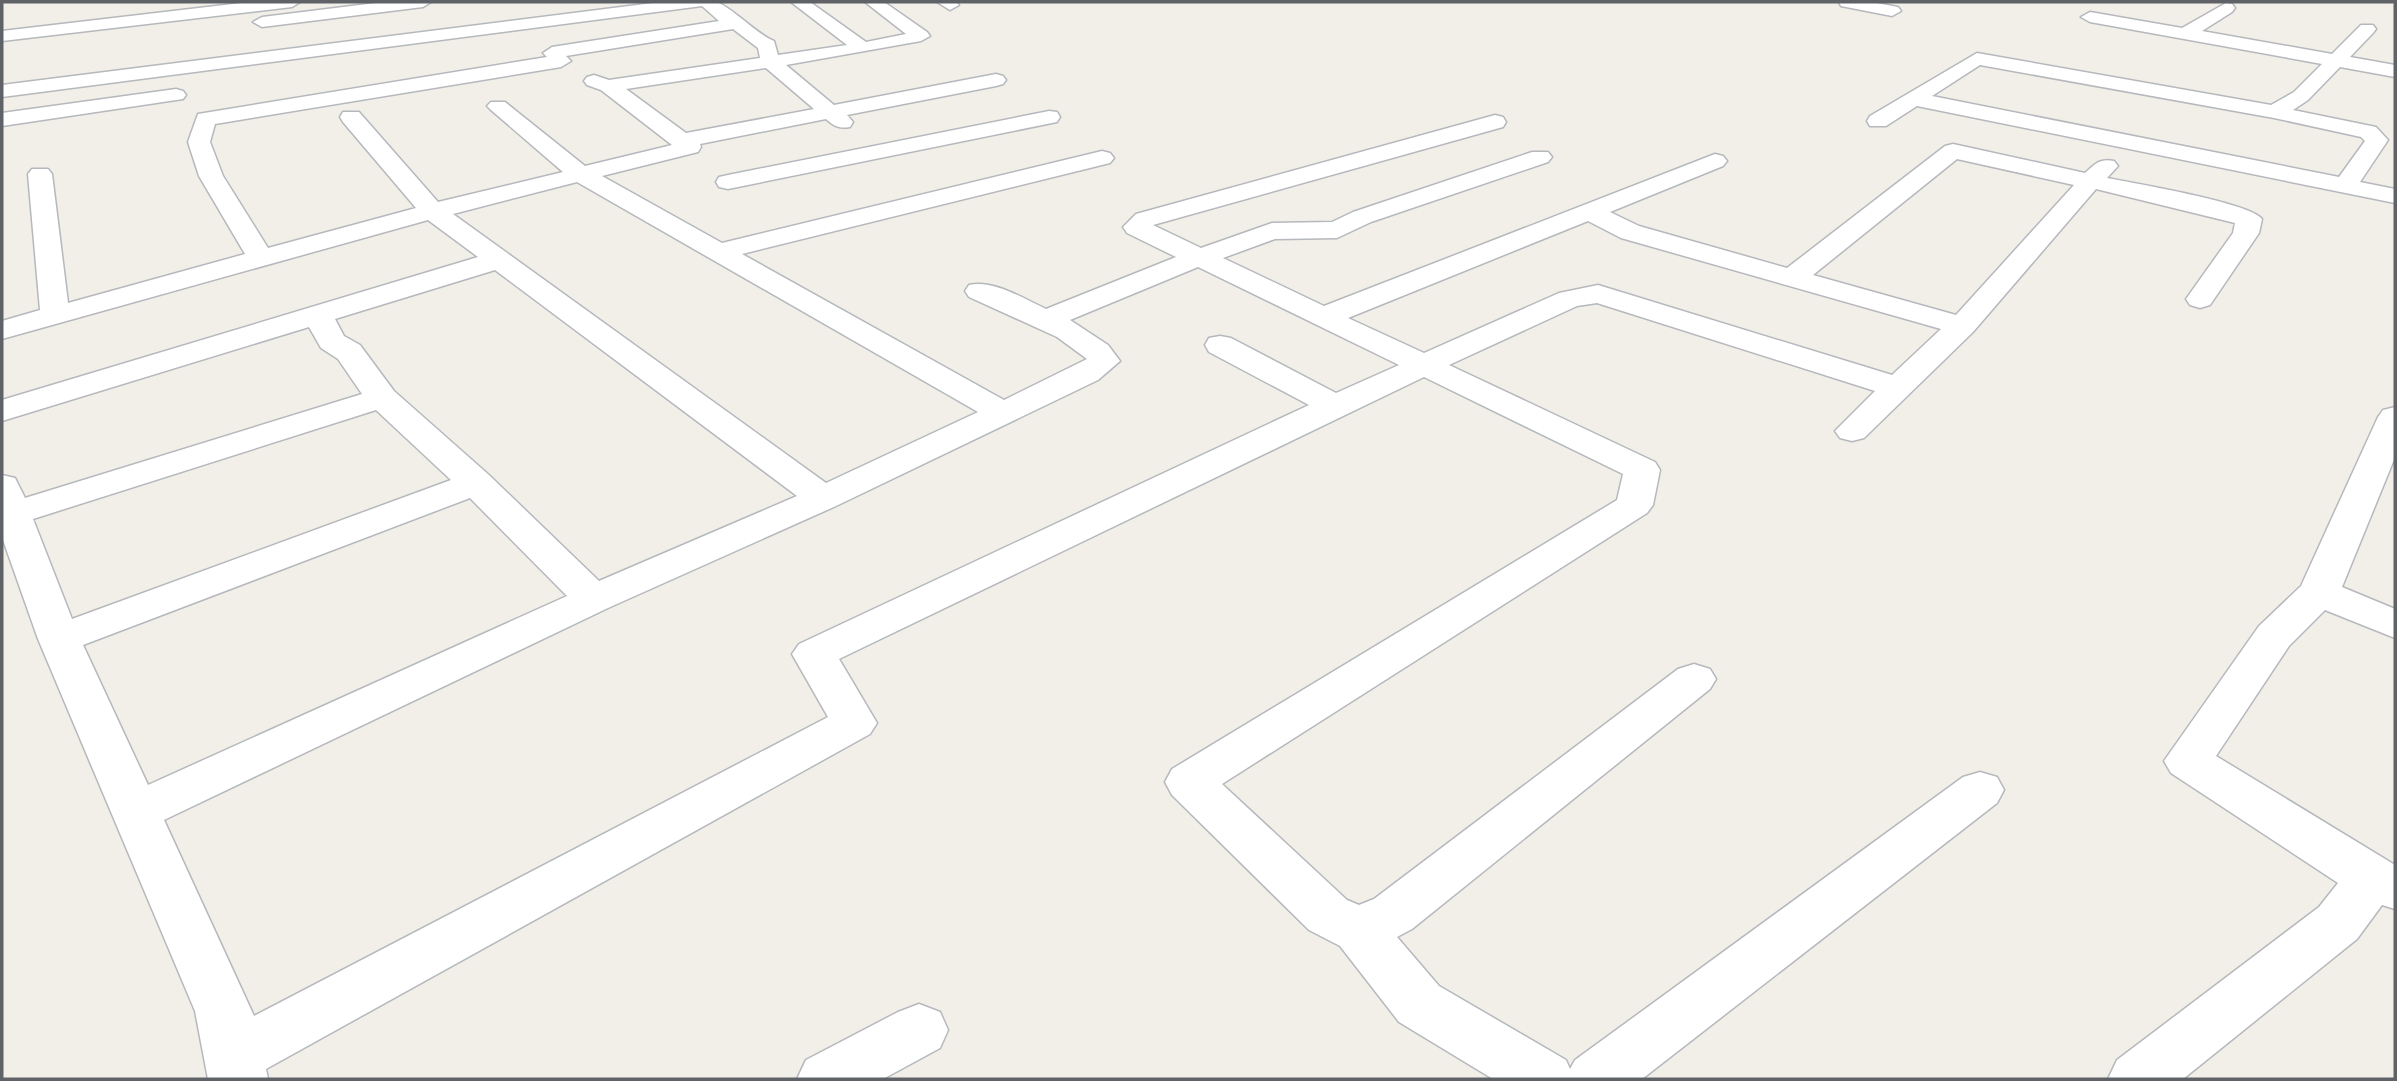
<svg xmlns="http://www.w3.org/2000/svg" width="2397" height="1081" font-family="Inter,sans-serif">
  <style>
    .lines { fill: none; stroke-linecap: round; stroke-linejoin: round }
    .minor-casing { stroke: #b5b8bc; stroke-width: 3 }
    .minor { fill: #fff; fill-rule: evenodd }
  </style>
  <rect width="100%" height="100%" fill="#f1efe8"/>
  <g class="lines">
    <g class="minor-casing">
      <g id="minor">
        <path d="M250,2H300L292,7L2,41V31Z"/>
        <path d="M384,2H431L423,7L262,27L253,22L262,17Z"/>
        <path d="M661,2C677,2 700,0 716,2C729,5 758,35 774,41L778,55L847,45L791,2H810L866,42L906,34L865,2H884L927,32L930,36L921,41L786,65L834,105L996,74L1003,76L1006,80L1003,84L996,86L847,115L853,122L850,127C839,129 834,126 826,119L700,144L701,147L698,152L602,176L722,243L1102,151L1110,153L1114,158L1110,163L742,254L1004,400L1087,359L1057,337L969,297L965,291L969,285C993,279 1024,299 1046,309L1176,257L1127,233L1123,227L1136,214L1495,115L1503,117L1506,122L1503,127L1153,225L1201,248L1272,223L1332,222L1353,212L1532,152H1548L1552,157L1548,162L1371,222L1337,238L1275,239L1223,258L1324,306L1715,154L1723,156L1727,161L1723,166L1610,212L1639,226L1787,268L1945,146L1953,144L2085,173C2095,164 2100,158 2114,161L2118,166L2107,178C2133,183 2251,203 2262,219L2259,233L2210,305L2200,308L2190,305L2186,299L2233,233L2235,223L2096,189L1973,332L1864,438L1852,441L1840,438L1835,431L1875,391L1597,303L1577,306L1449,365L1655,462L1660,470L1653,505L1647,513L1222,784L1347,900L1359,905L1374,899L1678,669L1694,664L1710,669L1716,679L1710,689L1412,929L1397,937L1439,986L1566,1060L1570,1069L1575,1060L1963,777L1980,772L1997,777L2004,790L1997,803L1642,1079H1493L1399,1022L1340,946L1309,930L1172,795L1165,782L1172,769L1617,500L1623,474L1424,377L839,659L877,723L870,734L266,1069L268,1079H208L195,1011L38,639L2,537V475L15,478L25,498L362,394L338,359L321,348L309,327L2,421V400L478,257L428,220L2,339V321L40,310L28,174L32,169H48L52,174L68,303L245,254L199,176L188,142L198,114L547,57L543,53L552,47L719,21L702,6L2,97V85ZM733,29L758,48L760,58L609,80L594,75L587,77L584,81L587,85L601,90L672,145L585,166L505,102H491L487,106L491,110L563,172L438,202L359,112H343L340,117L343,122L416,208L268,248L223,176L210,142L215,124L561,67L571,61L566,56ZM766,68L814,109L686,133L626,89ZM1957,159L2074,185L1956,315L1813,275ZM577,182L978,412L826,483L453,214ZM1588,221L1621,238L1941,329L1892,375L1598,285L1559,293L1424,353L1348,318ZM1198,267L1399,365L1336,393L1231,338L1220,336L1209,338L1205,345L1209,352L1309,405L799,644L792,654L828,717L254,1016L164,820L608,608L836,506L1098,380L1120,361L1108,345L1070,320ZM495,270L797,496L599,581L489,475L394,391L360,345L344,336L335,319ZM376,410L451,480L72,619L33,519ZM470,498L567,596L148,785L83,645Z"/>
        <path d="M937,2H956L959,5L950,10Z"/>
        <path d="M1839,2H1871L1898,7L1901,11L1892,16L1841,6Z"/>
        <path d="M2226,3L2232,4L2235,8L2232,12L2202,31L2332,54L2361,25H2373L2376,29L2373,33L2350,57L2395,65V77L2340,67L2308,100L2293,110L2376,127L2388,140L2360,182L2395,189V203L1917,106L1886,126H1870L1867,121L1870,116L1977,53L2271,105L2294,92L2322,64L2090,22L2081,17L2090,12L2182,28ZM1980,65L2274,118L2361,137L2365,141L2339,177L1932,96Z"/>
        <path d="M176,89L183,91L186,95L183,99L2,126V113Z"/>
        <path d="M1049,111L1057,112L1060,117L1057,122L728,189L719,187L716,182L719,177L728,175Z"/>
        <path d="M2395,407V457L2342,587L2395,609V638L2325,610L2289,646L2216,756L2395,865V909L2382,905L2357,939L2183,1079H2108L2117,1060L2319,907L2338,883L2171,773L2164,761L2259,626L2301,586L2378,417L2383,410Z"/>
        <path d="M919,1004L940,1012L948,1030L940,1048L883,1079H797L806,1060L898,1012Z"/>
      </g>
    </g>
    <use href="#minor" class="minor"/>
  </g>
  <rect width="2397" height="1081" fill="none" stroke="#5f6368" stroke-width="7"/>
</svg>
